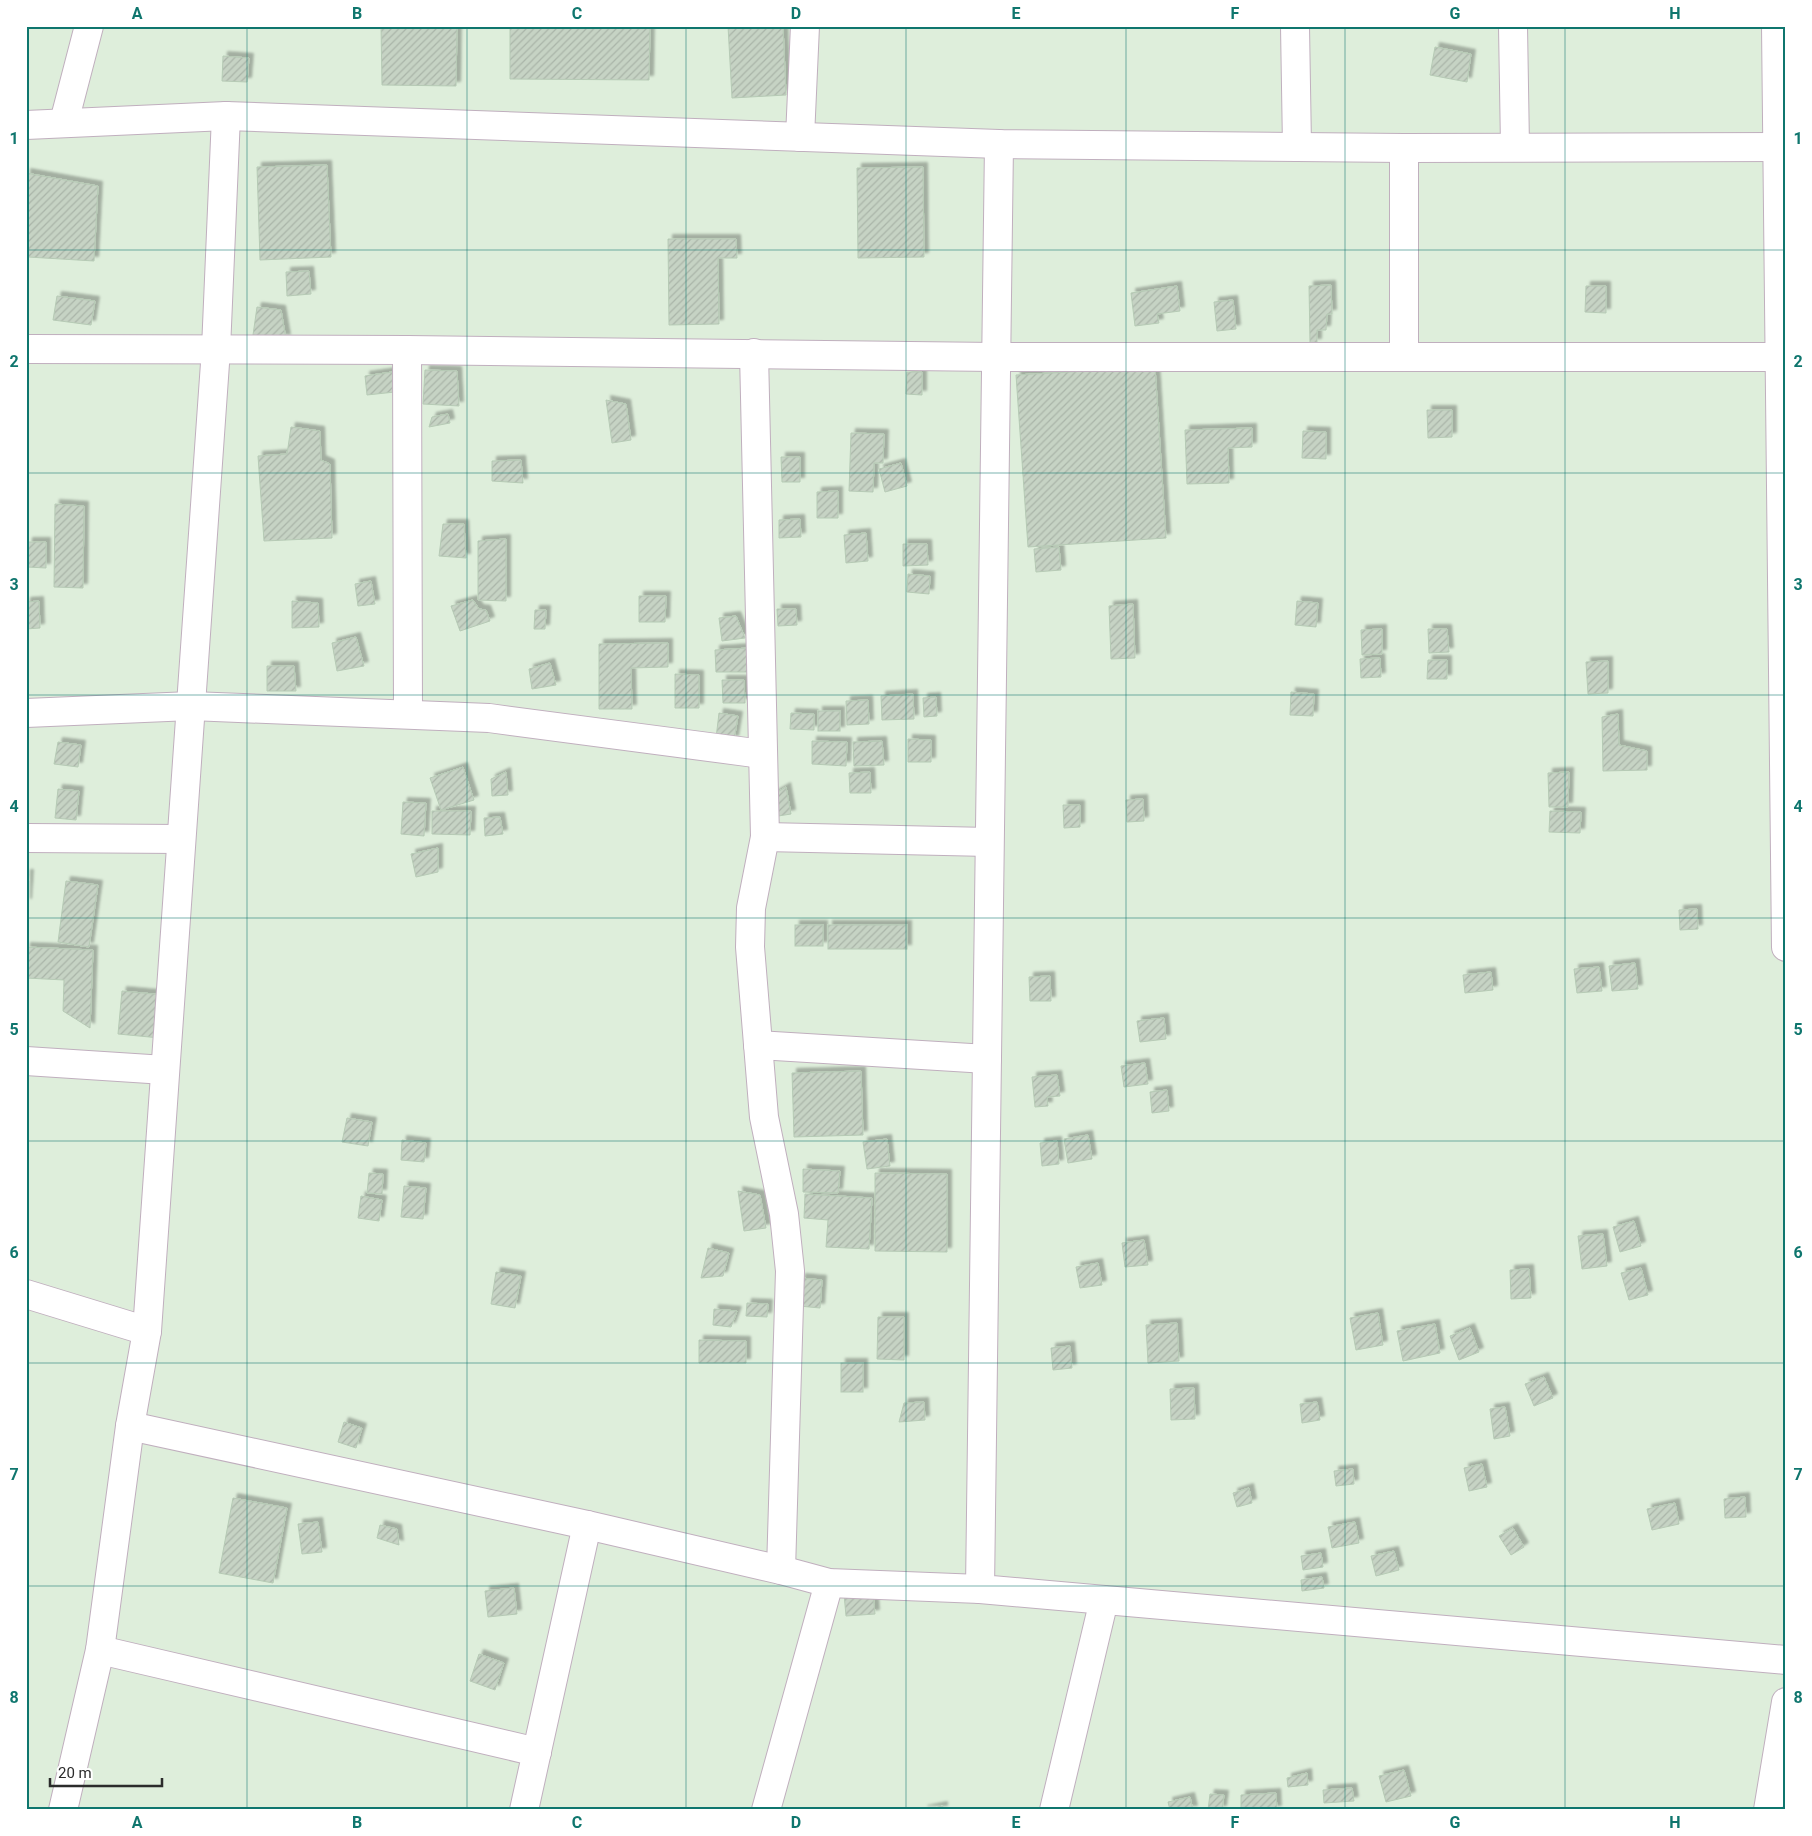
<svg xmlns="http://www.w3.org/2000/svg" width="1812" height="1836" font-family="Roboto,sans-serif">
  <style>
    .building { fill: url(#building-hatch); stroke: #b6cab5; filter: url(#shadow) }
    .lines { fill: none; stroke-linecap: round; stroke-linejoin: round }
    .minor-casing { stroke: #c0afbe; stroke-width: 30 }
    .minor { stroke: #fff; stroke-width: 28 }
    .grid { fill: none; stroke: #0f766e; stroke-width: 1; stroke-opacity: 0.55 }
    .neatline { fill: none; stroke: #0f766e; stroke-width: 2 }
    .grid-label { font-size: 16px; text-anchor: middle; font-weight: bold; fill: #0f766e }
  </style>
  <defs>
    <pattern id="building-hatch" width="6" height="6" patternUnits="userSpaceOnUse" patternTransform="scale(1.25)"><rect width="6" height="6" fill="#c6d3c4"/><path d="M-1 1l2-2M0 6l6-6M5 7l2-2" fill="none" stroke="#aab5a9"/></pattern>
    <filter id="shadow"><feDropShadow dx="4.5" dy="-4.5" stdDeviation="1" flood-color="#0004"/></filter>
  </defs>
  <rect width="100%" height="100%" fill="#deeedb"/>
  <g class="building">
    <path d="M381,26H457L456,86L382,85Z"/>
    <path d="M510,26H650L649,80L510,79Z"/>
    <path d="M728,26H783L786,95L732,98Z"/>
    <path d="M1087,26H1152V28L1087,27Z"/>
    <path d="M1435,47L1471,54L1467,82L1430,75Z"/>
    <path d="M223,56L249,58L247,82L222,81Z"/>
    <path d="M327,165L331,257L260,260L257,167Z"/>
    <path d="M923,167L924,257L858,258L857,168Z"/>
    <path d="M26,173L98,186L94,261L28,257Z"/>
    <path d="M668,239H736L737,258H718L719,324L669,325Z"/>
    <path d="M309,271L311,294L287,296L286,272Z"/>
    <path d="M1331,285L1332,314H1327L1326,330H1317V343H1310L1309,286Z"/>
    <path d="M1177,286L1180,311L1157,314L1159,323L1135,326L1131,293Z"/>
    <path d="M1586,286H1606V313L1585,312Z"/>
    <path d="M57,296L95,301L91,325L53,320Z"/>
    <path d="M1233,300L1236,329L1217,331L1214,302Z"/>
    <path d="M257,307L281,310L286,339L253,335Z"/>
    <path d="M1155,367L1166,538L1028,547L1016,375Z"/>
    <path d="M425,370L457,371L459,406L423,404Z"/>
    <path d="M392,372L395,392L367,395L365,376Z"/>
    <path d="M907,372H922V395L906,394Z"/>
    <path d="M606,400L626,404L631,440L612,443Z"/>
    <path d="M1427,410H1452V437L1428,438Z"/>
    <path d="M448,414L450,423L429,427L432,417Z"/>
    <path d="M291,427L320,431L321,460L330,464L332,538L264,541L258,456L287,454Z"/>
    <path d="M1252,428V447L1228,448L1229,483L1187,484L1185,430Z"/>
    <path d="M1303,431L1326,432V459L1302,458Z"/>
    <path d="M851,433L884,434L883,463H874L873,492L849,491Z"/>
    <path d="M781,457H800V482H782Z"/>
    <path d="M521,460L523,483L492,481V461Z"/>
    <path d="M901,463L907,486L885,492L879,469Z"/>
    <path d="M838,491V518H817V492Z"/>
    <path d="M55,504L84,506L83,588L54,587Z"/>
    <path d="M800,519L801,537L779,538V520Z"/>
    <path d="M443,524H464L466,558L439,556Z"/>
    <path d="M866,533L868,561L846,563L844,535Z"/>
    <path d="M506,539V601L478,600V541Z"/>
    <path d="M28,542H46V568L27,567Z"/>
    <path d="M903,544H927L928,565L903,566Z"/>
    <path d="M1059,547L1061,570L1036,572L1034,549Z"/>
    <path d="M908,574L930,576L929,594L907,592Z"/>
    <path d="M371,581L375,604L358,606L355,584Z"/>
    <path d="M639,596H666L665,622H639Z"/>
    <path d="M473,600L479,609L486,610L490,621L460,631L451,606Z"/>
    <path d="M39,601L40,628L26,629V602Z"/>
    <path d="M292,601L318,603L319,627L292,628Z"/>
    <path d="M1297,601L1318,603L1316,627L1295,625Z"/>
    <path d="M1133,604L1135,658L1111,659L1109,606Z"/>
    <path d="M777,609H796L797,625L778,626Z"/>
    <path d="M535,610H546L545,629H534Z"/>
    <path d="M736,616L745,638L722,641L719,618Z"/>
    <path d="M1382,629V654L1362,655L1361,630Z"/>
    <path d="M1428,629H1447L1449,652L1429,653Z"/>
    <path d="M356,637L364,666L337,671L332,643Z"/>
    <path d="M668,643V667L631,668L632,709H599V644Z"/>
    <path d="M749,648L750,672H716L715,650Z"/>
    <path d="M1380,658L1381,677L1361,678L1360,659Z"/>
    <path d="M1428,660H1447V679H1427Z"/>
    <path d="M1608,661V693L1588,694L1586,662Z"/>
    <path d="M550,663L556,685L532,689L529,669Z"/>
    <path d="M267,666H294L296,691H267Z"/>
    <path d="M675,674L699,675V708H675Z"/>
    <path d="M722,680H744L745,703H723Z"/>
    <path d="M1291,692L1314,694L1313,716L1290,715Z"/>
    <path d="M913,694L914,719L882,720L881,696Z"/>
    <path d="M936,697L937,716L924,717L923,698Z"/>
    <path d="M868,700L869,724L847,725L846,701Z"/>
    <rect x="818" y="711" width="22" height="20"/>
    <path d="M719,713L738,716L734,740L716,738Z"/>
    <path d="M791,713L814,714V730L790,729Z"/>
    <path d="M1618,714L1619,745L1647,751V770L1603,771L1602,717Z"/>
    <path d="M908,739L931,740V762H908Z"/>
    <path d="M812,741L847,742L846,766L812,764Z"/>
    <path d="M882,741L884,765L854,766L853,742Z"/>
    <path d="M58,742L81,745L78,767L54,764Z"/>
    <path d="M463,767L474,800L441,810L430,778Z"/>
    <path d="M506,772L508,795L492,796L491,779Z"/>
    <path d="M870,772L871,793H850L849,773Z"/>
    <path d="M1569,772L1568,807H1549L1548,773Z"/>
    <path d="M786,787L791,814L772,817L774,794Z"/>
    <path d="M58,789L79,791L76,820L55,818Z"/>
    <path d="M1143,799L1144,821L1127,822L1126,800Z"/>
    <path d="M403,802L426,803L424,836L401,834Z"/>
    <path d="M1063,805H1080V827L1064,828Z"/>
    <path d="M432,811H471L470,835L432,834Z"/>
    <path d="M1550,811L1581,812L1580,833L1549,832Z"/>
    <path d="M500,817L503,834L485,836L484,818Z"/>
    <path d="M438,848V872L416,877L411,854Z"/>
    <path d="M26,874H29L27,903H26Z"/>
    <path d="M66,881L98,885L89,947L58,942Z"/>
    <path d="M1697,909L1698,929L1680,930L1679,910Z"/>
    <rect x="795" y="925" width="28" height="21"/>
    <rect x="828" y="925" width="79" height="24"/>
    <path d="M26,947L93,950L90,1028L63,1011L64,980L26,978Z"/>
    <path d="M1635,963L1638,989L1612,991L1609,966Z"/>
    <path d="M1599,967L1602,991L1577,993L1574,969Z"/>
    <path d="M1491,972L1493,990L1465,993L1463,975Z"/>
    <path d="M1050,976L1051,1001H1030L1029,977Z"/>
    <path d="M122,991L164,995L160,1038L118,1034Z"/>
    <path d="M1164,1018L1166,1039L1140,1042L1137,1021Z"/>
    <path d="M1145,1063L1148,1084L1124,1087L1121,1066Z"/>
    <path d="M861,1071L863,1135L794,1137L792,1073Z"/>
    <path d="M1057,1075L1060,1096L1047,1097L1048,1106L1035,1107L1032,1077Z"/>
    <path d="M1167,1090L1169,1111L1152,1113L1150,1092Z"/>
    <path d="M347,1118L372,1122L368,1146L342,1142Z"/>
    <path d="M1088,1135L1092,1159L1068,1163L1064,1139Z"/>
    <path d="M887,1139L890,1166L867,1169L863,1142Z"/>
    <path d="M402,1140L426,1143L424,1162L401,1160Z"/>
    <path d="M1057,1141L1059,1164L1042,1166L1040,1143Z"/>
    <path d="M803,1169L840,1171L838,1193L803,1192Z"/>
    <path d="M369,1173L383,1174L382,1194L367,1193Z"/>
    <path d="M875,1173L947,1174V1252L875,1251Z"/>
    <path d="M404,1186L426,1188L423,1219L401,1217Z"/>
    <path d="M738,1191L760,1195L766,1228L744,1231Z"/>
    <path d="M805,1194L872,1198L869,1249L826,1247L828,1220L804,1218Z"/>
    <path d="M361,1196L382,1200L379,1221L358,1218Z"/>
    <path d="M1634,1221L1641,1246L1620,1252L1613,1227Z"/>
    <path d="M1603,1234L1607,1266L1582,1269L1578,1236Z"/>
    <path d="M1144,1240L1148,1265L1125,1267L1122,1243Z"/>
    <path d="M708,1248L729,1253L723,1276L701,1278Z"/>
    <path d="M1098,1263L1102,1285L1080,1288L1076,1267Z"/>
    <path d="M1641,1268L1648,1295L1629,1300L1621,1273Z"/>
    <path d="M1529,1269L1531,1298L1511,1299L1510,1270Z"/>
    <path d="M496,1272L521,1276L515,1308L491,1304Z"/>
    <path d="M801,1278L822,1280L820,1308L799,1306Z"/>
    <path d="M747,1303L768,1304L767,1317L746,1316Z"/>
    <path d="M714,1309L737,1311L731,1327L713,1325Z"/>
    <path d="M1378,1313L1383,1345L1356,1350L1350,1318Z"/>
    <path d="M878,1317H904V1360L877,1359Z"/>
    <path d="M1177,1323L1179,1361L1148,1363L1146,1325Z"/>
    <path d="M1435,1324L1440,1353L1403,1361L1397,1331Z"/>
    <path d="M1470,1328L1479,1352L1459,1360L1450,1336Z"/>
    <path d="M699,1340L746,1341V1363H699Z"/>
    <path d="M1070,1346L1072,1368L1053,1370L1051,1348Z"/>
    <rect x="841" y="1363" width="22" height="29"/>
    <path d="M1544,1377L1553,1398L1534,1406L1525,1384Z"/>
    <path d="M1194,1388L1195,1419L1171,1420L1170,1389Z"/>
    <path d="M924,1402L925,1420L899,1422L904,1403Z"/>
    <path d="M1317,1402L1320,1420L1302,1423L1300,1404Z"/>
    <path d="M1505,1407L1510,1436L1494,1439L1490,1409Z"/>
    <path d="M344,1422L362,1428L356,1448L338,1442Z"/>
    <path d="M1482,1464L1487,1487L1469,1491L1464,1468Z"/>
    <path d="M1353,1469L1354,1484L1336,1486L1334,1471Z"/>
    <path d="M1249,1488L1252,1503L1237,1507L1233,1493Z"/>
    <path d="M1745,1497L1746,1517L1725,1518L1724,1499Z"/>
    <path d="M233,1498L287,1508L273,1583L219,1573Z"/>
    <path d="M1675,1503L1679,1524L1652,1530L1647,1509Z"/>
    <path d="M318,1522L322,1552L302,1554L298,1524Z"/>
    <path d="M1355,1522L1359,1543L1332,1548L1328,1527Z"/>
    <path d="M380,1525L397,1529L399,1545L377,1538Z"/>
    <path d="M1513,1528L1524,1547L1511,1555L1499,1536Z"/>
    <path d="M1394,1551L1399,1570L1376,1576L1371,1556Z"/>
    <path d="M1321,1553L1323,1567L1303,1570L1301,1556Z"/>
    <path d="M1322,1577L1324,1588L1302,1591L1301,1580Z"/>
    <path d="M514,1588L517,1614L488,1617L485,1591Z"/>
    <path d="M873,1592L875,1614L846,1616L844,1594Z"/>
    <path d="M479,1654L504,1663L495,1690L470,1681Z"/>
    <path d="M1404,1770L1411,1796L1386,1802L1379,1776Z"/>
    <path d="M1307,1773L1308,1785L1288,1787L1287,1778Z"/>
    <path d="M1352,1788L1354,1801L1324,1803L1323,1790Z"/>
    <path d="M1276,1793L1277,1810H1241V1795Z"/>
    <path d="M1210,1794L1224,1795L1222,1810H1208Z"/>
    <path d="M1190,1797L1193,1810H1170L1168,1802Z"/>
    <path d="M943,1806V1810H923Z"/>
  </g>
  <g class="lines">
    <g class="minor-casing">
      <g id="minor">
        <path d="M1295,26L1297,147"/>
        <path d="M1513,26L1515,147"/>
        <path d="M1776,26L1786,947"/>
        <path d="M64,122L89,26"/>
        <path d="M26,125L226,116L999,144L1404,148L1786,147"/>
        <path d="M800,137L805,26"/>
        <path d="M999,144L980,1589L1786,1660"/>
        <path d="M26,349L407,350L995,357H1786"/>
        <path d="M407,350L408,714"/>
        <path d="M754,353L765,837L751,908L750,947L764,1117L784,1214L790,1271L781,1570"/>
        <path d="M1404,357V148"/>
        <path d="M26,713L191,706L489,718L762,754"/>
        <path d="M765,837L989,842"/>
        <path d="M26,838L181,839"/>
        <path d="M758,1045L987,1059"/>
        <path d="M26,1061L165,1070"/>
        <path d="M26,1294L147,1331L130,1426L100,1650L63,1810"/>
        <path d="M147,1331L216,349L226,116"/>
        <path d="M130,1426L587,1525L781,1570L829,1583L980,1589"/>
        <path d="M100,1650L537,1752"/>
        <path d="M524,1810L587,1525"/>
        <path d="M766,1810L829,1583"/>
        <path d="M1054,1810L1104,1600"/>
        <path d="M1768,1810L1786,1702"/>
      </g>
    </g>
    <use href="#minor" class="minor"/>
  </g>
  <path class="grid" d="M247,26V1810M467,26V1810M686,26V1810M906,26V1810M1126,26V1810M1345,26V1810M1565,26V1810M26,250H1786M26,473H1786M26,695H1786M26,918H1786M26,1141H1786M26,1363H1786M26,1586H1786"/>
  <rect width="1812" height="1836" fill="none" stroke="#ffffff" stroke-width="55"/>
  <path d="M50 1778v8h112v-8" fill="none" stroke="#2b2b2b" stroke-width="2.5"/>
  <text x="58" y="1778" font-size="15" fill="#2b2b2b" stroke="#ffffff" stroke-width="4" paint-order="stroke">20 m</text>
  <rect x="28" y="28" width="1756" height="1780" class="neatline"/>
  <g class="grid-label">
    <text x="137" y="19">A</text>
    <text x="357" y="19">B</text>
    <text x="577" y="19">C</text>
    <text x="796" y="19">D</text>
    <text x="1016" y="19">E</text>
    <text x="1235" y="19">F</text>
    <text x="1455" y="19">G</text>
    <text x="1675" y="19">H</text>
    <text x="14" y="144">1</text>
    <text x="1798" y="144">1</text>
    <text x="14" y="367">2</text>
    <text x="1798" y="367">2</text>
    <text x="14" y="590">3</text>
    <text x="1798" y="590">3</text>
    <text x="14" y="812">4</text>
    <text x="1798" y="812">4</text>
    <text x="14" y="1035">5</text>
    <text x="1798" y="1035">5</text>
    <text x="14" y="1258">6</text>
    <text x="1798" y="1258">6</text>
    <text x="14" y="1480">7</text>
    <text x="1798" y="1480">7</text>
    <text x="14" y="1703">8</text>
    <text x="1798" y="1703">8</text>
    <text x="137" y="1828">A</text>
    <text x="357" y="1828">B</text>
    <text x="577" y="1828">C</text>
    <text x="796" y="1828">D</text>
    <text x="1016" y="1828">E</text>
    <text x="1235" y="1828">F</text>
    <text x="1455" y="1828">G</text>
    <text x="1675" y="1828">H</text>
  </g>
</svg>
